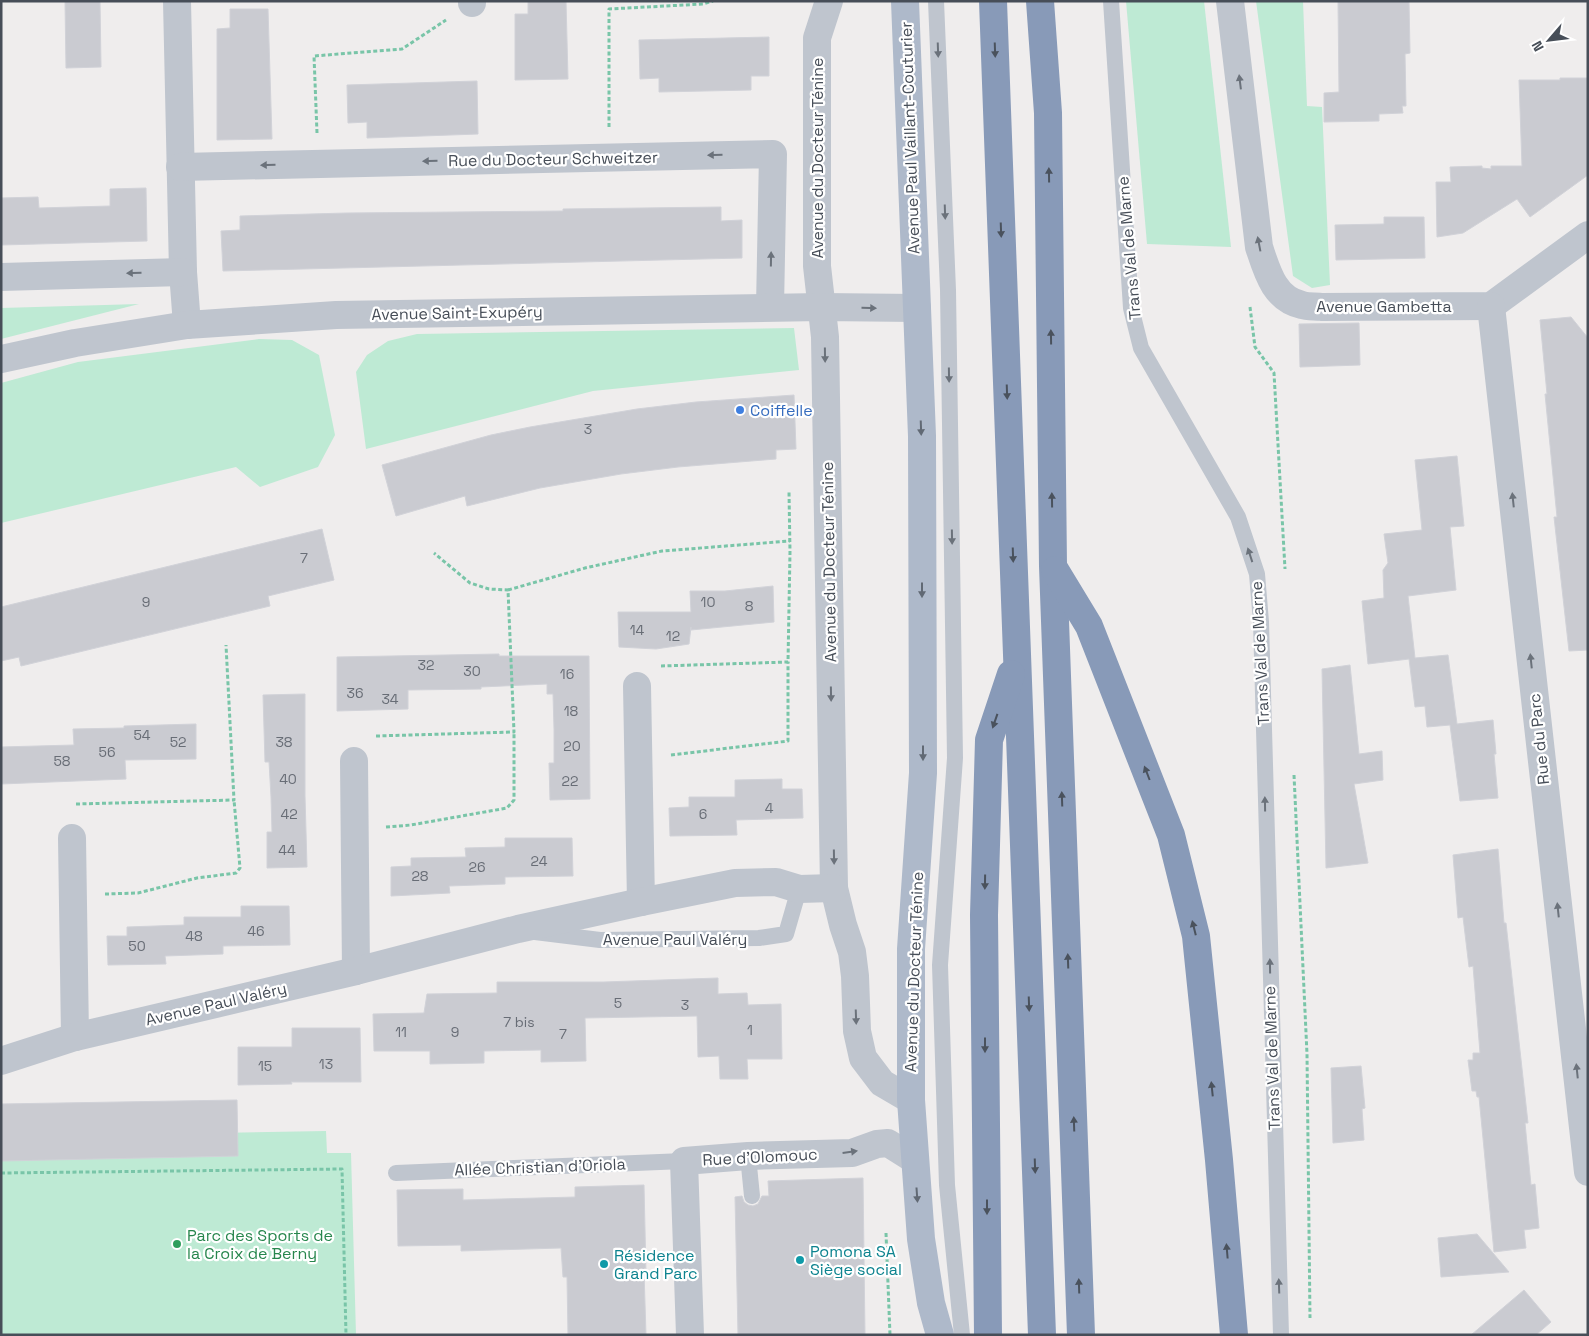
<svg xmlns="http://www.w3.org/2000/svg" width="1589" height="1336" font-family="'Space Grotesk',sans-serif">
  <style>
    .green { fill: #beead4 }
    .building { fill: #cacbd1; stroke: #d1d2d8 }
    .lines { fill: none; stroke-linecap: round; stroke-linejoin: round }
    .path { stroke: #79c5a8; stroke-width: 3; stroke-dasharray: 4 2.5; stroke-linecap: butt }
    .lane { stroke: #bfc5ce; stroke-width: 16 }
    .street { stroke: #bfc5ce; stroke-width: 28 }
    .primary { stroke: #aeb9ca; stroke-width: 28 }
    .highway { stroke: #889ab8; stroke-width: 28 }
    .oneway { fill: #6b727b }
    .oneway2 { fill: #4a525d }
    .oneway3 { fill: #616974 }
    .shop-dot { fill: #3f7fe0; stroke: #fff; stroke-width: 2 }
    .leisure-dot { fill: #2e9e5b; stroke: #fff; stroke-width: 2 }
    .culture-dot { fill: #0f9aa8; stroke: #fff; stroke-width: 2 }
    .labels { text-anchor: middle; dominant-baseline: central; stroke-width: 4.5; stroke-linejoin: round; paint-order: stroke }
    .number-label { font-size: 14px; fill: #686d76 }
    .street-label { font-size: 16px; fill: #474e58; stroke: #fff }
    .shop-label { font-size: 16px; fill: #366cbe; stroke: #fff; text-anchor: start }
    .leisure-label { font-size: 16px; fill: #27864d; stroke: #fff; text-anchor: start }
    .culture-label { font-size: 16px; fill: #0d838f; stroke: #fff; text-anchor: start }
  </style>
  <rect width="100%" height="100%" fill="#efeded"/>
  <g class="green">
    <path d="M1126,1H1204L1231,247L1147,244Z"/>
    <path d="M1256,1H1303L1307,106L1322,107L1330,285L1312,288L1293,276Z"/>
    <path d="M139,304L1,339V308Z"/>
    <path d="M794,328L799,370L593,391L366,449L356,372L367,355L388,341L417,334Z"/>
    <path d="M259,339L292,340L319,355L335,435L318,467L260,487L236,467L1,523V383L78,362Z"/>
    <path d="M326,1131L327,1153H351L356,1335H1V1137Z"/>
  </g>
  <g class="building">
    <path d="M65,1H100L101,67L66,68Z"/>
    <path d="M528,1H566L568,79L515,80V14H528Z"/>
    <path d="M1338,1H1409L1410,53L1405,54L1406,106H1402L1403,113L1379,114V121L1324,122V93L1339,92Z"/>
    <path d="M230,9H268L272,139L217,140V29L230,28Z"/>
    <path d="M769,37V76H751V90L659,92V78L640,79L639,40Z"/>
    <path d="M1560,78H1588V175L1530,217L1517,199L1463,233L1437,237L1436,182H1451L1450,167L1482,166V168L1491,169V166H1522L1519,80H1560Z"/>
    <path d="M477,81L478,134L367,138V122L348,123L347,85Z"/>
    <path d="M146,188L147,241L1,245V198L38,197L39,208L110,206V189Z"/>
    <path d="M721,207V221L742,220V258L223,271L221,231L240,230V216L346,213L563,211V209Z"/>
    <path d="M1384,217H1424L1425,258L1336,260L1335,225L1384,224Z"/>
    <path d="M1571,317L1588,338V650L1569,651L1554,517H1557L1545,394H1547L1540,320Z"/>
    <path d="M1359,323L1360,365L1300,367L1299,324Z"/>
    <path d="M794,395L796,449L776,450V459L678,467L621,474L540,488L467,506L465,496L396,516L382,465L491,435L530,427L637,409L696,402Z"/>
    <path d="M1457,456L1464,526L1450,527L1456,590L1408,596L1415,658L1448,655L1457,724L1493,720L1496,754H1494L1498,798L1460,801L1450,725L1427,727L1425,706L1415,707L1409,659L1368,664L1362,601L1384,598L1383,570L1388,563L1384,534L1422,530L1415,460Z"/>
    <path d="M322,529L334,580L268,596L270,606L21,666L19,657L1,661V607Z"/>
    <path d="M773,586L774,622L691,630V627L689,644L656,649L619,647L618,612H691L690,591H725Z"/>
    <path d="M499,654V656H589L590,799L550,800L549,763H554V729L553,694H547V684L481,687V689L408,690V709L337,711V657Z"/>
    <path d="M1350,665L1359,754L1382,751L1383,780L1354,784L1368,863L1326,868L1322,669Z"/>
    <path d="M305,694V796L307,867L267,868V832H272L271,797L269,762H265L263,695Z"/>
    <path d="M196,724V759L125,760L126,779L1,784V747L74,745L73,729L124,728V726Z"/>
    <path d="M782,779V789H802L803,818L736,820L737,835L670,836L669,808L689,807V797H735V780Z"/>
    <path d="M505,838H572L573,876L505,877V884L449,886L450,893L391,896V867L411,866V858L466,857L465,848L505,847Z"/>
    <path d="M1498,849L1504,923H1506L1528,1123H1525L1531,1185L1535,1184L1539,1228L1524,1230L1526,1248L1494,1252L1479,1097H1477L1476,1091H1472L1468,1060H1473V1053H1480L1473,966L1469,967L1463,917L1458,918L1453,855Z"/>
    <path d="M241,906H289L290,945L223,946V954L165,956L166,964L108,965L107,936H127V927L184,925V917H241Z"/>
    <path d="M718,978V994L747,993L748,1005L781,1004L782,1059H747L748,1079H720L719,1056L698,1057L697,1016L585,1018L586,1061L541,1062V1050L484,1051V1063L430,1064V1051H374L373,1014L424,1013L427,994L497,993V982H604Z"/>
    <path d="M292,1028H360L361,1082H291L292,1084L238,1085V1047H292Z"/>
    <path d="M1361,1066L1365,1108L1362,1109L1364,1140L1333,1143L1331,1068Z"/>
    <path d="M237,1100L238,1156L1,1161V1104Z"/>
    <path d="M863,1178L865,1335H738L735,1197L742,1196L744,1202L748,1205L753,1206L758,1204L762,1196H769L768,1181Z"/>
    <path d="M644,1185L646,1273L644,1272L646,1335H568L567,1277H563L561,1248L461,1251V1245L398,1246L397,1190L463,1189V1200L575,1197V1187Z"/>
    <path d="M1477,1234L1509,1272L1441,1277L1438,1238Z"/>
    <path d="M1524,1290L1551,1322L1536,1335H1471Z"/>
  </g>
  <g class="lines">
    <g class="path">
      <path d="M609,127V9L703,4L713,1"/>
      <path d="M317,133L314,56L402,49L446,20"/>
      <path d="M1250,307L1255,347L1274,373L1285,569"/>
      <path d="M508,590L585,568L662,551L790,541"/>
      <path d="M661,666L788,662L790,552L789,492"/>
      <path d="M376,736L514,732L508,590L489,589L470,583L434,553"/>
      <path d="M671,755L788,741V662"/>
      <path d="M1294,775L1307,1054L1310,1318"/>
      <path d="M76,804L234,800L226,645"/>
      <path d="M386,827L411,825L507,808L514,800V732"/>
      <path d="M105,894L138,893L197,878L236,873L240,868L234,800"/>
      <path d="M1,1173L342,1169L346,1335"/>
      <path d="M886,1233L890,1335"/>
    </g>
    <g class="lane">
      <path d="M936,1L948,290L955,758L940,965L947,1185L962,1335"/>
      <path d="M1111,1L1131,308L1141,348L1238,517L1257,574L1261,622L1281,1335"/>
      <path d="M535,932L600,940L759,938L786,934L799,889"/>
      <path d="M748,1156L752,1196"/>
      <path d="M396,1173L684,1161"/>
    </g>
    <g class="street">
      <path d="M177,1L183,272L187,325"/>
      <path d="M829,1L817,38V266L825,337L834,888L843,925L852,952L855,976L857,1031L863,1058L882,1083L911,1100"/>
      <path d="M1230,1L1259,247C1267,271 1274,299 1302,305C1308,307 1316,306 1322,307L1491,306L1588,235"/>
      <path d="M472,3V1"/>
      <path d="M180,167L773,154L770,307"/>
      <path d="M1,277L183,272"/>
      <path d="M1491,306L1588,1172"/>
      <path d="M1,359L75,343L187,325L336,315L821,307L917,308"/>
      <path d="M637,686L641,902"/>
      <path d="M354,761L356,971"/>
      <path d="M72,838L75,1037"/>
      <path d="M1,1061L75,1037L356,971L518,929L641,902L735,883L776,882L799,889L834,888"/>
      <path d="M690,1335L684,1161L748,1156L852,1153L877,1144L888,1143L915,1160"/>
    </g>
    <path class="primary" d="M905,1L922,436L923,773L911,949V1100L921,1239L931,1303L940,1335"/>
    <g class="highway">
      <path d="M993,1L1042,1335"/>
      <path d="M1040,1L1048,113L1053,566L1081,1335"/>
      <path d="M1055,570L1089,626L1171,835L1196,936L1219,1160L1234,1335"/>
      <path d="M988,1335L984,915L989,740L1011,674"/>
    </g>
  </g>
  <defs><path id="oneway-solid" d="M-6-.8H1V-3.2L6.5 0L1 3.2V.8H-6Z" transform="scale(1.25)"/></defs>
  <g class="oneway">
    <use href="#oneway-solid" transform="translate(938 50) rotate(88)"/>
    <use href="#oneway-solid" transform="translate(1240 82) rotate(-97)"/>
    <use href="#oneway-solid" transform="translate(715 155) rotate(179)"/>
    <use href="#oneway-solid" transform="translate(430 161) rotate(179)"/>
    <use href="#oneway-solid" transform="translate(268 165) rotate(179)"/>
    <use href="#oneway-solid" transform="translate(945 212) rotate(88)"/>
    <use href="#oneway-solid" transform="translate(1259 244) rotate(-101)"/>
    <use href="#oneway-solid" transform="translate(771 259) rotate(-89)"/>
    <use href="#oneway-solid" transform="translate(134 273) rotate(178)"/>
    <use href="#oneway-solid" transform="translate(869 308) rotate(2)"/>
    <use href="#oneway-solid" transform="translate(825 355) rotate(89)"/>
    <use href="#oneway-solid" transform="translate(949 375) rotate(89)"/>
    <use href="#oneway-solid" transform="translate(1513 500) rotate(-96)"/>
    <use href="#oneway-solid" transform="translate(952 537) rotate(89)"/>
    <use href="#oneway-solid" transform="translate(1250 555) rotate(-108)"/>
    <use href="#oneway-solid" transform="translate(1531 661) rotate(-96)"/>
    <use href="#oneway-solid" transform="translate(831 694) rotate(89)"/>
    <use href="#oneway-solid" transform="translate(1265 804) rotate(-91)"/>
    <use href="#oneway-solid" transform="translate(834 857) rotate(89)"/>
    <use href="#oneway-solid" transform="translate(1558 910) rotate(-96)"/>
    <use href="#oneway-solid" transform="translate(1270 966) rotate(-91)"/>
    <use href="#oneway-solid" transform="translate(856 1017) rotate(88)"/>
    <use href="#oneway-solid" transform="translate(1577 1071) rotate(-96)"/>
    <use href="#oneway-solid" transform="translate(850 1152) rotate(-8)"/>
    <use href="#oneway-solid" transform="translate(1279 1286) rotate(-92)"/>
  </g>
  <g class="oneway2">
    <use href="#oneway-solid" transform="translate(995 50) rotate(88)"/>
    <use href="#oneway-solid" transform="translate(1049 175) rotate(-91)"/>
    <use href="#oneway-solid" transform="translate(1001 230) rotate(88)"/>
    <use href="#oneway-solid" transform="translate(1051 337) rotate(-91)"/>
    <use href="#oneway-solid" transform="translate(1007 392) rotate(88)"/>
    <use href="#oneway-solid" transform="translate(1052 500) rotate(-91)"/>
    <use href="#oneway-solid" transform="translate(1013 555) rotate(88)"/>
    <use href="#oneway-solid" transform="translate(995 721) rotate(109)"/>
    <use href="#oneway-solid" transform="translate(1147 773) rotate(-111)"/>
    <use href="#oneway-solid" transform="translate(1062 799) rotate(-92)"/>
    <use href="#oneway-solid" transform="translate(985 882) rotate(91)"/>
    <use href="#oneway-solid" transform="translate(1194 928) rotate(-104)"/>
    <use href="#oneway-solid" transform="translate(1068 961) rotate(-92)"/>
    <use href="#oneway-solid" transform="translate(1029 1004) rotate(88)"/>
    <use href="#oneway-solid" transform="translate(985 1045) rotate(90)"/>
    <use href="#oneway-solid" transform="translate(1212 1089) rotate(-96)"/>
    <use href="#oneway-solid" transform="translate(1074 1124) rotate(-92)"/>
    <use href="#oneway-solid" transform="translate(1035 1166) rotate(88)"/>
    <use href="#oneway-solid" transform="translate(987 1207) rotate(90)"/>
    <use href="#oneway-solid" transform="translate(1227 1251) rotate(-95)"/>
    <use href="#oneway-solid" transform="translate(1079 1286) rotate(-92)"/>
  </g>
  <g class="oneway3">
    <use href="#oneway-solid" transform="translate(921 428) rotate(88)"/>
    <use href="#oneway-solid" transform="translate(922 590) rotate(90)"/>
    <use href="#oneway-solid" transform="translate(923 753) rotate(90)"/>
    <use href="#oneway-solid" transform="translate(917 1195) rotate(86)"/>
  </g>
  <circle class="shop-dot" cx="740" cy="410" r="5"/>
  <circle class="leisure-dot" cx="177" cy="1244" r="5"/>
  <g class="culture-dot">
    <circle cx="800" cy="1260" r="5"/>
    <circle cx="604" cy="1264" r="5"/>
  </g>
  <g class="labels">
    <g class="number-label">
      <text x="588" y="429">3</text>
      <text x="304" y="558">7</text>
      <text x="146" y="602">9</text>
      <text x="708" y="602">10</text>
      <text x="749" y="606">8</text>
      <text x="637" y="630">14</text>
      <text x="673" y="636">12</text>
      <text x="426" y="665">32</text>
      <text x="472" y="671">30</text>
      <text x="567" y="674">16</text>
      <text x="355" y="693">36</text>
      <text x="390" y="699">34</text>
      <text x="571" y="711">18</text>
      <text x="142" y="735">54</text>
      <text x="178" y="742">52</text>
      <text x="284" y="742">38</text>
      <text x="572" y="746">20</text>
      <text x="107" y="752">56</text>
      <text x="62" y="761">58</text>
      <text x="288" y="779">40</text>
      <text x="570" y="781">22</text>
      <text x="769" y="808">4</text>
      <text x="289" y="814">42</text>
      <text x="703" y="814">6</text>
      <text x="287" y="850">44</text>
      <text x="539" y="861">24</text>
      <text x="477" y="867">26</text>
      <text x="420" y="876">28</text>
      <text x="256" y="931">46</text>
      <text x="194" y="936">48</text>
      <text x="137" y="946">50</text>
      <text x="618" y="1003">5</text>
      <text x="685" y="1005">3</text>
      <text x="519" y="1022">7 bis</text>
      <text x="750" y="1030">1</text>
      <text x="401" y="1032">11</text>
      <text x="455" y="1032">9</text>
      <text x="563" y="1034">7</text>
      <text x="326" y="1064">13</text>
      <text x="265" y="1066">15</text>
    </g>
    <g class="street-label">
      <text transform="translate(910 138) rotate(-92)">Avenue Paul Vaillant-Couturier</text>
      <text transform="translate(817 158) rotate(-90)">Avenue du Docteur Ténine</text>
      <text transform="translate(553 159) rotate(-1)">Rue du Docteur Schweitzer</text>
      <text transform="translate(1129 248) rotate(-95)">Trans Val de Marne</text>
      <text x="1384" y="306">Avenue Gambetta</text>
      <text transform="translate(457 313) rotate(-1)">Avenue Saint-Exupéry</text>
      <text transform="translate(829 562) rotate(-91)">Avenue du Docteur Ténine</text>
      <text transform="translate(1260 653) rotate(-93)">Trans Val de Marne</text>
      <text transform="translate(1539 739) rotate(-96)">Rue du Parc</text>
      <text x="675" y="939">Avenue Paul Valéry</text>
      <text transform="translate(914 972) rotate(-88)">Avenue du Docteur Ténine</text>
      <text transform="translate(216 1004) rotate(-13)">Avenue Paul Valéry</text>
      <text transform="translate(1272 1058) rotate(-92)">Trans Val de Marne</text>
      <text transform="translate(760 1157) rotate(-3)">Rue d'Olomouc</text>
      <text transform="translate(540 1167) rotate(-2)">Allée Christian d'Oriola</text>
    </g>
    <g class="shop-label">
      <text x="750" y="410">Coiffelle</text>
    </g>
    <g class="leisure-label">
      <text x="187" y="1235">Parc des Sports de<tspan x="187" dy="18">la Croix de Berny</tspan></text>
    </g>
    <g class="culture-label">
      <text x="810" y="1251">Pomona SA<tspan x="810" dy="18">Siège social</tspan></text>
      <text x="614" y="1255">Résidence<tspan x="614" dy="18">Grand Parc</tspan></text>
    </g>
  </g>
  <rect width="1589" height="1336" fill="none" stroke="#474e58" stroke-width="5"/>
  <g transform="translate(1549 40) rotate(242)" stroke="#ffffff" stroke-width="4" paint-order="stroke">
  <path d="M0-4L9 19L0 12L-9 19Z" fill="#474e58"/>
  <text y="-8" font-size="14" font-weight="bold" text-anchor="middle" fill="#474e58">N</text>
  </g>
</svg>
